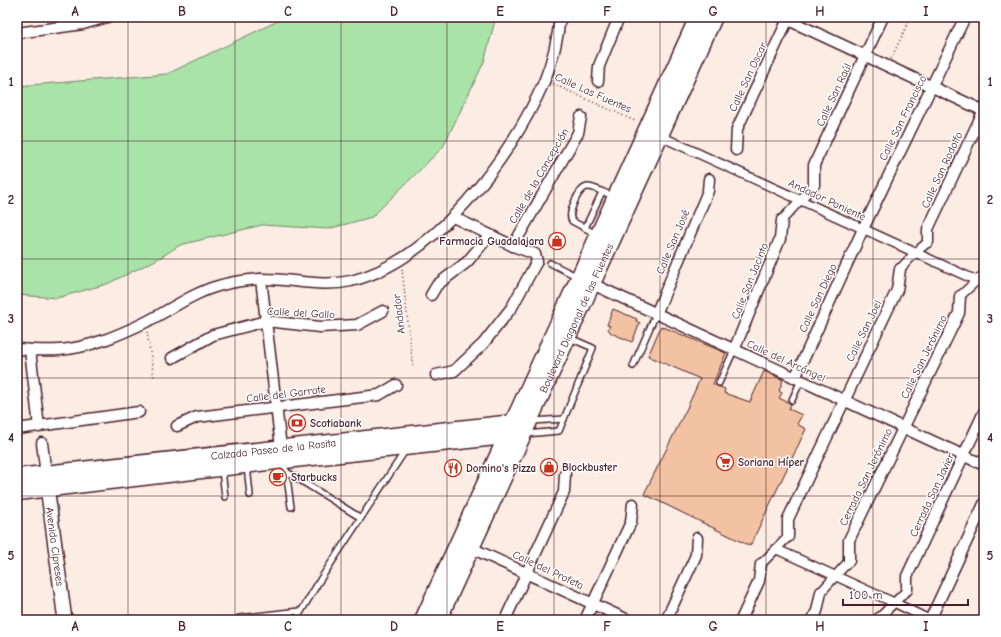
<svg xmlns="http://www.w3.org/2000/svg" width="1001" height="637" font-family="'Comic Neue',sans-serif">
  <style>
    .green { fill: #a8e3a8; stroke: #79816a }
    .building { fill: #f2c2a2; stroke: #4a1f2b }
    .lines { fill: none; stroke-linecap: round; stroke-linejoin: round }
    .service-casing { stroke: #4a1f2b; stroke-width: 8 }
    .pedestrian-casing { stroke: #4a1f2b; stroke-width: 11 }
    .minor-casing { stroke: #4a1f2b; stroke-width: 13 }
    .tertiary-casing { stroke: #4a1f2b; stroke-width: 16 }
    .primary-casing { stroke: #4a1f2b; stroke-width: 19 }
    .path { stroke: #4a1f2b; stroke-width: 1.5; stroke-dasharray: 1 3; stroke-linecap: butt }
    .service { stroke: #fff; stroke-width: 5 }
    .pedestrian { stroke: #fff; stroke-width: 8 }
    .minor { stroke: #fff; stroke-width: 10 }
    .tertiary { stroke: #fff; stroke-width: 13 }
    .primary { stroke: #fff; stroke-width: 16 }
    .grid { fill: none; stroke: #4a1f2b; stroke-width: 1; stroke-opacity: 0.55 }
    .labels { text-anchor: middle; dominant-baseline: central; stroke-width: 3; stroke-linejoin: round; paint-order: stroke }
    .street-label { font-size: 11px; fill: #4a1f2b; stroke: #fff }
    .poi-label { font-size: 11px; font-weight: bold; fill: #4a1f2b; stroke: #fff; text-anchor: start }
    .neatline { fill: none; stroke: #4a1f2b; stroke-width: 1.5 }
    .grid-label { font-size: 13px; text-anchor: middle; font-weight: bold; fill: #4a1f2b }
  </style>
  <rect width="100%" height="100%" fill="#fbede3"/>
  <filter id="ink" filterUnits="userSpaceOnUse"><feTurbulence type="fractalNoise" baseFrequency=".025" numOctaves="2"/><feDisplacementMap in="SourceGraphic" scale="8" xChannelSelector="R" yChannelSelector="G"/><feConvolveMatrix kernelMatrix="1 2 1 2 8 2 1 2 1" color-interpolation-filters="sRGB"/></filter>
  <g filter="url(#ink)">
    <path class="green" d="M286,17H496L484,62L443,147L372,217L328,229L262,225L180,245L158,259L107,284L57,298L17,295V86L167,74Z"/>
    <g class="building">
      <path d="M613,309L637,319L636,321L640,323L632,342L611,333L608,329L610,326L607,325Z"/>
      <path d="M661,326L726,353L713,384L725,389L724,393L750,402L764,371L783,380L779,391L782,393L779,398L791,404L789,409L802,415L797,424L806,429L750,546L644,494L687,408L700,379L648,356Z"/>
    </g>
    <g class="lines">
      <g class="service-casing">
        <g id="service">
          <path d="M585,228L602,192"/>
          <path d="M596,234L572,221C567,214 578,189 587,187C594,186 606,194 613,196"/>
          <path d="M550,263L578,277"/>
          <path d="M633,366L656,314"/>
          <path d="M719,383L734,350"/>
          <path d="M792,400L801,380"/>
          <path d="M533,421L564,419"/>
          <path d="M526,434L559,431L593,348L570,338"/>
          <path d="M247,466L250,495"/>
          <path d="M222,470L225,497"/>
          <path d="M286,470L291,507"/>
          <path d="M287,472L361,518"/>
          <path d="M239,618L299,611"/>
          <path d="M296,620L320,580L405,451"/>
        </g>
      </g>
      <g class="pedestrian-casing">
        <g id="pedestrian">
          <path d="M660,136L984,284"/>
          <path d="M782,220L814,185"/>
          <path d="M900,269L915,253L928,242"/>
          <path d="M960,296L984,274"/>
          <path d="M776,549L895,603L930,620"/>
          <path d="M761,564L788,537"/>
          <path d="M821,592L849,561"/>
          <path d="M879,618L907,590"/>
        </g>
      </g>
      <g class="minor-casing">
        <g id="minor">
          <path d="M782,17L984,111"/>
          <path d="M17,33L83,24L107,17"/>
          <path d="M598,81L599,66L619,17"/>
          <path d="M736,150L737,129L789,17"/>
          <path d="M814,185V165L883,17"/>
          <path d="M928,242V229L984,110"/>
          <path d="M513,246L578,133L581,117"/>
          <path d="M261,279L280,439L283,454"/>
          <path d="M588,282L984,465"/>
          <path d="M431,295L437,285L467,262L490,235"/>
          <path d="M656,314L708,191L709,179"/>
          <path d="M17,349C31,350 45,351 59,350C89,348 119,335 146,322C170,310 193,293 218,286C231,282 246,280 260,279C291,278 320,288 351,281C435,260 511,157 544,82C552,62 558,38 560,17"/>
          <path d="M30,350L39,427"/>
          <path d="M734,350L780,239L782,220"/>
          <path d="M172,358L213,335L266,321L320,327L357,325L383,311"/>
          <path d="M436,375L454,371L483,344L512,307L537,261L535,254L513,246L453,217"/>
          <path d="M795,378L863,229L965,17"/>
          <path d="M177,426L197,417L379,395L396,385"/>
          <path d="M17,429L139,412"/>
          <path d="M42,443L46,474"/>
          <path d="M788,537V519L897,290L900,269"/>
          <path d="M467,546L628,620"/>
          <path d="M849,561V540L959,313L960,296"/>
          <path d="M907,590V576L984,412"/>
          <path d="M505,620L564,492L565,474"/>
          <path d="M585,620L631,522L633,504"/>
          <path d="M666,620L696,555L697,538"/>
          <path d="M741,620L759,581L761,564"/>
          <path d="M812,620L817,611L821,592"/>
          <path d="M879,620V618"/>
          <path d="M930,620L984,504"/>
        </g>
      </g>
      <g class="tertiary-casing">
        <g id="tertiary">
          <path id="s1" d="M46,479L65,620"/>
        </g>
      </g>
      <g class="primary-casing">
        <g id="primary">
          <path id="s2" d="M17,477L522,422"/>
          <path d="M17,492L285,460L514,435"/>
          <path d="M423,620L698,17"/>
          <path id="s3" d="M438,620L714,17"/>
        </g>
      </g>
      <g class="path">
        <path d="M891,59L911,17"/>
        <path d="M553,84L635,121"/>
        <path d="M402,269L413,368"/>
        <path d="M147,332L154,378"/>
      </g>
      <use href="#service" class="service"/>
      <use href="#pedestrian" class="pedestrian"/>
      <use href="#minor" class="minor"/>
      <use href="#tertiary" class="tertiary"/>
      <use href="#primary" class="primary"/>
    </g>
  </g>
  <path class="grid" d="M128,17V620M235,17V620M341,17V620M447,17V620M554,17V620M660,17V620M766,17V620M873,17V620M17,141H984M17,259H984M17,378H984M17,496H984"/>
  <defs>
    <g id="shop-ring" transform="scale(0.9)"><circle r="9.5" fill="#fff" stroke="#c8321e" stroke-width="1.5"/><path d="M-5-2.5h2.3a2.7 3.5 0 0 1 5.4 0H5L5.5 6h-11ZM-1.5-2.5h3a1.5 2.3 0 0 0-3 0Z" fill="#c8321e"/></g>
    <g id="bank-ring" transform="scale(0.9)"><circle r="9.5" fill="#fff" stroke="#c8321e" stroke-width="1.5"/><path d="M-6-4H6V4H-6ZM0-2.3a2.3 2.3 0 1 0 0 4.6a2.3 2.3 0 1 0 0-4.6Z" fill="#c8321e"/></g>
    <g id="supermarket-ring" transform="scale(0.9)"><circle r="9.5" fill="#fff" stroke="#c8321e" stroke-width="1.5"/><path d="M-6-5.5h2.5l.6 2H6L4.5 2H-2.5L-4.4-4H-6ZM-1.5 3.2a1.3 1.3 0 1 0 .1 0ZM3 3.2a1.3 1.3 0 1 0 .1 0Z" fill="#c8321e"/></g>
    <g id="restaurant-ring" transform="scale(0.9)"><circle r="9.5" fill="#fff" stroke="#c8321e" stroke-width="1.5"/><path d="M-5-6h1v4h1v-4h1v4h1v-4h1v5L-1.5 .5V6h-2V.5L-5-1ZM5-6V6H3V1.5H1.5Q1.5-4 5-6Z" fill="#c8321e"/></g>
    <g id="cafe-ring" transform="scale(0.9)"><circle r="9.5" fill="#fff" stroke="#c8321e" stroke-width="1.5"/><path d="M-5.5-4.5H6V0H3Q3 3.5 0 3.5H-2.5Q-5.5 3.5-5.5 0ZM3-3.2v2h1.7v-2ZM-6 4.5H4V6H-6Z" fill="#c8321e"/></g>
  </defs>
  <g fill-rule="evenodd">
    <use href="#shop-ring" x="557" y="241"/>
    <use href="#bank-ring" x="297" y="423"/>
    <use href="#supermarket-ring" x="725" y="462"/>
    <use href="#shop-ring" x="549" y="467"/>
    <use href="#restaurant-ring" x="453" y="468"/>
    <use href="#cafe-ring" x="278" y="477"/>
  </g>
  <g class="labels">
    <g class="street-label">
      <text transform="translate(748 77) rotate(-65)">Calle San Oscar</text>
      <text transform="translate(593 93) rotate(24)">Calle Las Fuentes</text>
      <text transform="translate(834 95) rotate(-65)">Calle San Raúl</text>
      <text transform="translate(903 118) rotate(-64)">Calle San Francisco</text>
      <text transform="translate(942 170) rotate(-65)">Calle San Rodolfo</text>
      <text transform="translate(539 176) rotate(-60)">Calle de la Concepción</text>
      <text transform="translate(827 200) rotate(25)">Andador Poniente</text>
      <text transform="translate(673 242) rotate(-67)">Calle San José</text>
      <text transform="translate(750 281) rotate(-68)">Calle San Jacinto</text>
      <text transform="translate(818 298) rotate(-65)">Calle San Diego</text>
      <text transform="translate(301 313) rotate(3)">Calle del Gallo</text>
      <text transform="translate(399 314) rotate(-97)">Andador</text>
      <text stroke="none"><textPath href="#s3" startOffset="332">Boulevard Diagonal de las Fuentes</textPath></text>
      <text transform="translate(864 331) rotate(-64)">Calle San Joel</text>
      <text transform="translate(924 357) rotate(-64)">Calle San Jerónimo</text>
      <text transform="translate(786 361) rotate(25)">Calle del Arcángel</text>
      <text transform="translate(286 394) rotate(-7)">Calle del Garrote</text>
      <text stroke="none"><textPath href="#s2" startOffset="258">Calzada Paseo de la Rosita</textPath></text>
      <text transform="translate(866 477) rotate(-64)">Cerrada San Jerónimo</text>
      <text transform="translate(932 495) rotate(-65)">Cerrada San Javier</text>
      <text stroke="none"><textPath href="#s1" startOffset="68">Avenida Cipreses</textPath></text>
      <text transform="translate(548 570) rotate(25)">Calle del Profeta</text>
    </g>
    <g class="poi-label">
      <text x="544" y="241" text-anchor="end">Farmacia Guadalajara</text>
      <text x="310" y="423">Scotiabank</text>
      <text x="738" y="462">Soriana Híper</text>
      <text x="562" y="467">Blockbuster</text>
      <text x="466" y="468">Domino's Pizza</text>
      <text x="291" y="477">Starbucks</text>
    </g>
  </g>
  <rect width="1001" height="637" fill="none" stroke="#fff" stroke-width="44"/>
  <path d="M843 599v6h125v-6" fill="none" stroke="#4a1f2b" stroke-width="2"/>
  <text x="849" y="599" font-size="12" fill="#4a1f2b" stroke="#ffffff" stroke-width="3" paint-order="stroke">100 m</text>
  <rect x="22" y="22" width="957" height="593" class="neatline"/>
  <g class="grid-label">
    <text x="75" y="16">A</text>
    <text x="182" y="16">B</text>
    <text x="288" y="16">C</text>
    <text x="394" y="16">D</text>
    <text x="500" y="16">E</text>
    <text x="607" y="16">F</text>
    <text x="713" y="16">G</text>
    <text x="820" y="16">H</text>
    <text x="926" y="16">I</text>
    <text x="11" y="86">1</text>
    <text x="990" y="86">1</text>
    <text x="11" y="204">2</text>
    <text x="990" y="204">2</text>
    <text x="11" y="323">3</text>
    <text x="990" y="323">3</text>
    <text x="11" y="442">4</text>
    <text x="990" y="442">4</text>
    <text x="11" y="560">5</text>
    <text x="990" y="560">5</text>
    <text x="75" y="631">A</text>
    <text x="182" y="631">B</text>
    <text x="288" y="631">C</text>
    <text x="394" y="631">D</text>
    <text x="500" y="631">E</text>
    <text x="607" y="631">F</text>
    <text x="713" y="631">G</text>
    <text x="820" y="631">H</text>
    <text x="926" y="631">I</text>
  </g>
</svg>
